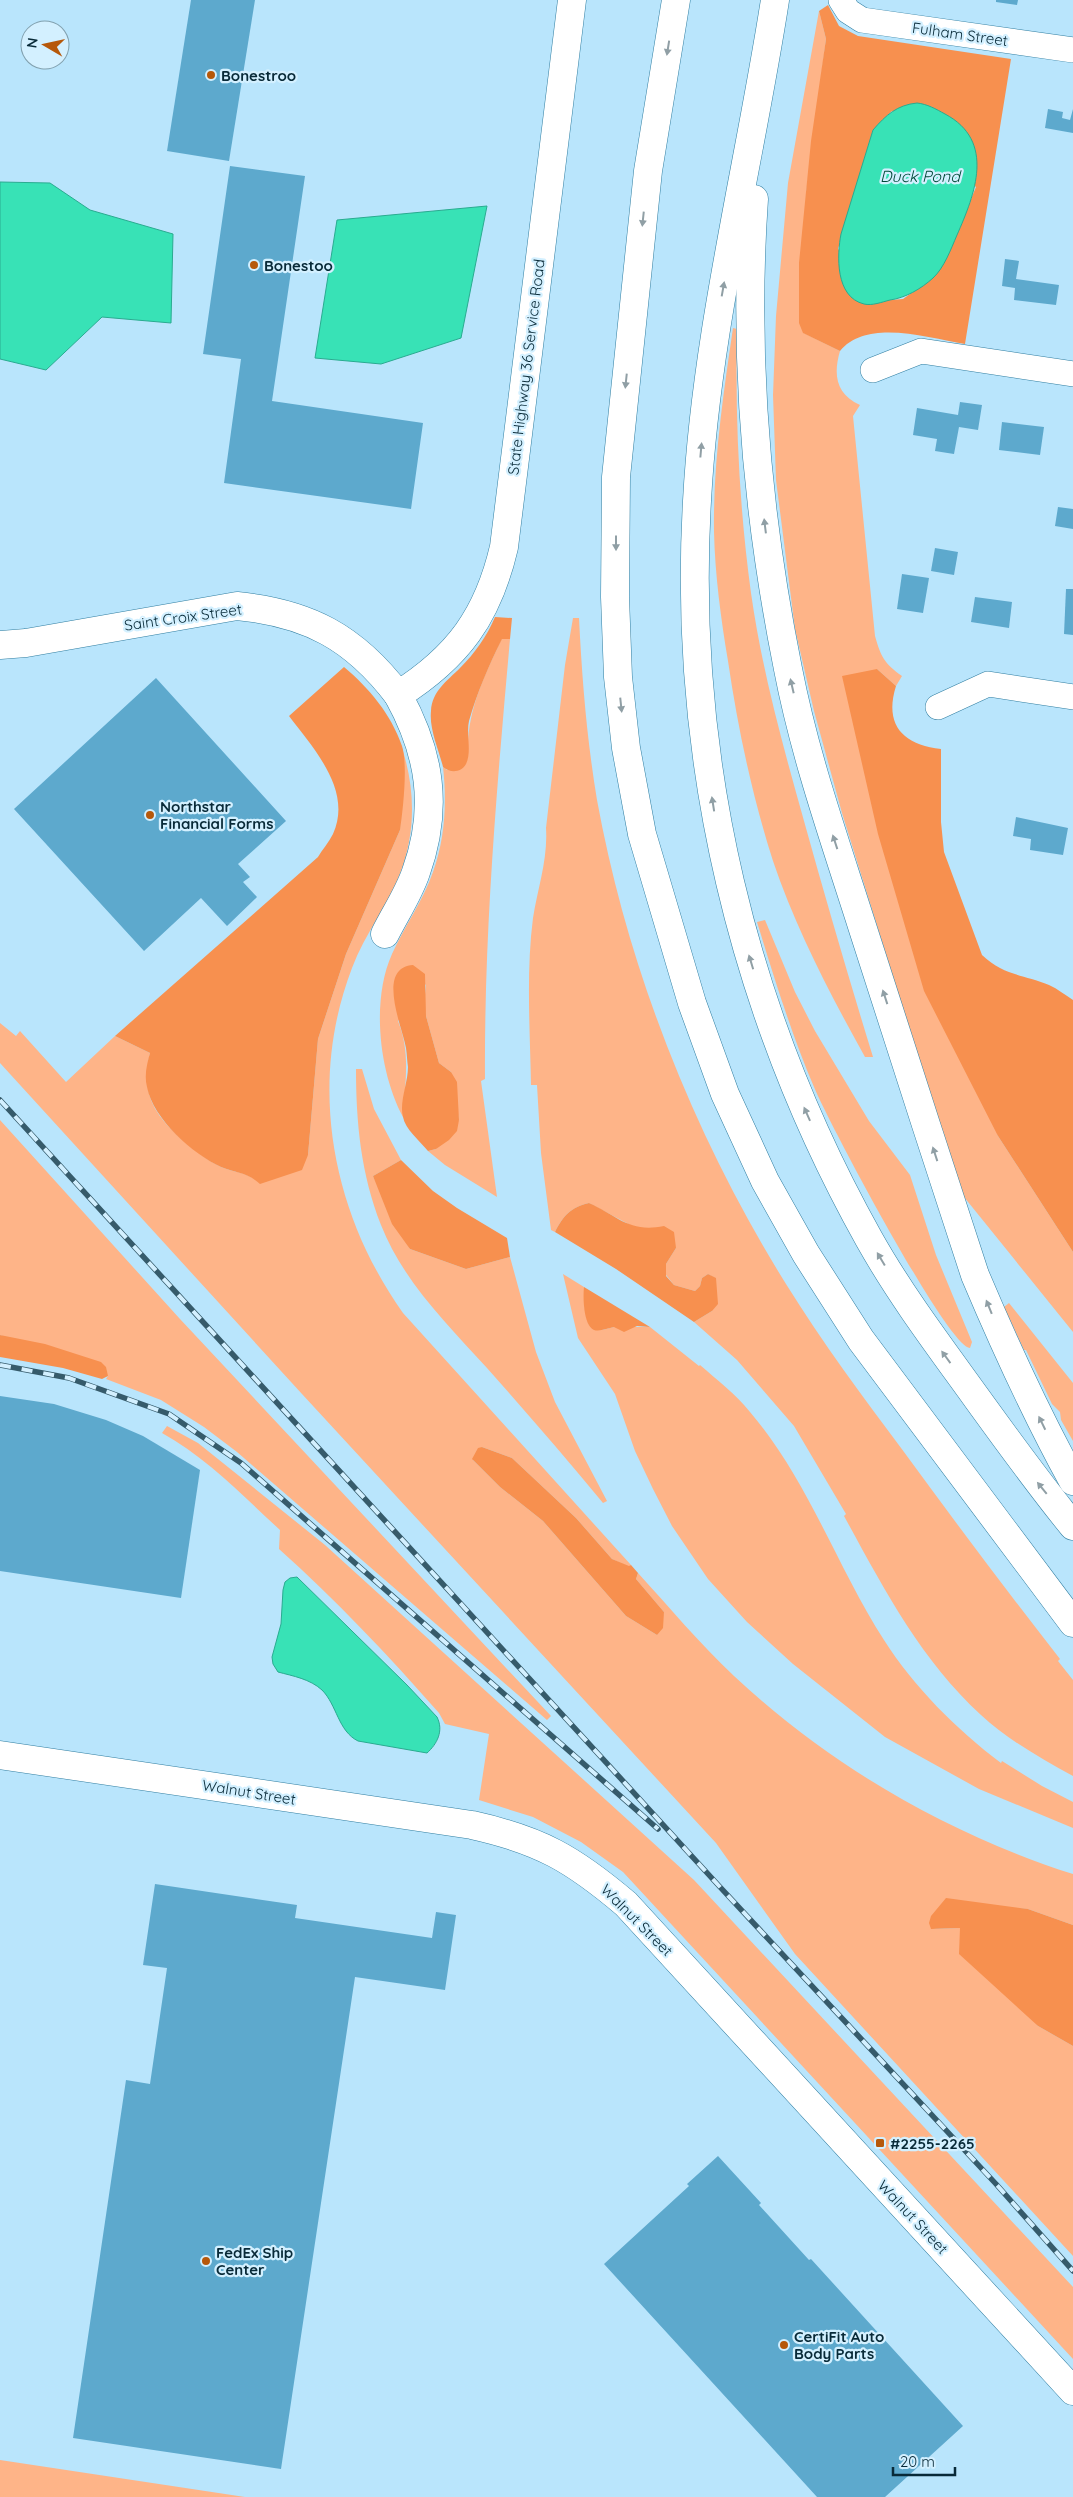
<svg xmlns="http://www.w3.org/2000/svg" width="1073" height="2497" font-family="Quicksand,sans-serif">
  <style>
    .green { fill: #feb488 }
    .forest { fill: #f7904f; fill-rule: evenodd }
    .water { fill: #38e2b6; stroke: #2aab90 }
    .building { fill: #5da9cd }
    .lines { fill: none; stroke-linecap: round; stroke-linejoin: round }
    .street-casing { stroke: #307ea1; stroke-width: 26 }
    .secondary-casing { stroke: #307ea1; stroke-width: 29 }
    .highway-casing { stroke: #307ea1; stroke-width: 29 }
    .street { stroke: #fff; stroke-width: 25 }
    .secondary { stroke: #fff; stroke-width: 28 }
    .highway { stroke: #fff; stroke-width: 28 }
    .rail-casing { stroke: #365b6b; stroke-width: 5.5 }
    .rail { stroke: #d3f0ff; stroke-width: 4; stroke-dasharray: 11; stroke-linecap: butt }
    .oneway { fill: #909fa5 }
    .poi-dot { fill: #b6580a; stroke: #d3f0ff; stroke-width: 2 }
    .labels { text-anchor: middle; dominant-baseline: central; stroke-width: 4.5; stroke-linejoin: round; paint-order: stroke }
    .street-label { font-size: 15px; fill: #082a38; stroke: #d3f0ff }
    .poi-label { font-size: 15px; font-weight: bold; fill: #082a38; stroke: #d3f0ff; text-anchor: start }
    .water-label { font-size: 16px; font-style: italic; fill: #004837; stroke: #d3f0ff }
  </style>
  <rect width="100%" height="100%" fill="#b9e5fc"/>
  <g class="green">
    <path d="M819,11L826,39L806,194L804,333L840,351C833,375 836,394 860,405L853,416L875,636C881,657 884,663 902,676L896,686L877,669L998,1136L1073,1252V1332L960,1192L842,813L814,711L795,629L776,480L773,395L776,316L788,183Z"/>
    <path d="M733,328L737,329C735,418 739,505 751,593C762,671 783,746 804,821C826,900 849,979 873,1057H865C830,994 796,929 773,861C752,795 738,729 728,661C721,619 715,575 714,532C713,464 723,396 733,328Z"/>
    <path d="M573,618H579C582,679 587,740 597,800C628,970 695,1138 786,1284C822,1342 863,1397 904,1452C955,1522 1007,1591 1060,1659L1058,1661L1073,1680V1776C1042,1759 1008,1740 981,1715C920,1659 883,1587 844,1516L846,1514L794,1426L737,1360L694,1322L712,1311L716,1279L708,1274L702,1278L700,1286L695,1291L674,1285L666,1275V1264L676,1248L648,1229L634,1227L589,1203C571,1207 563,1216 555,1232L551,1230L541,1153L537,1085H531C530,1030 526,972 533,918C538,887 548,859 546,828L565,665Z"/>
    <path d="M502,638L510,639C497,785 484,932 485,1079L481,1081L497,1197L445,1165L428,1151L436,1149L459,1120L451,1072L439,1063L426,1016L424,1005L426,984L398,1021C411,1054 405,1082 403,1117C379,1072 371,1001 392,954C404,927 423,901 433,872C445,838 447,803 443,767L447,770L468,751C467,710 485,675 502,638Z"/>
    <path d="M402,748C415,788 416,830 401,871C388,906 365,933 352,968C307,1085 332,1213 403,1313L631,1565L629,1567L612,1559L576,1518L512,1458L482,1447L473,1460L500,1487L543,1521L626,1616L657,1635L664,1612L636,1579L638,1573C670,1608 700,1644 734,1676C830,1766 948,1834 1073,1874V1925L1028,1909L1012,1908L932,1929L960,1928L1038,2026L1073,2046V2256L795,1954L716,1843L302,1394L0,1063V1023L16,1036L20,1031L66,1082L115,1036L150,1053C140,1095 155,1116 186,1143C198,1152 208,1161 221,1167C236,1173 247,1172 260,1183L308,1155L318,1039L346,954L400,830Z"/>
    <path d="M765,920L795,992L815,1031L869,1121L910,1175L936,1255L972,1342L970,1348C948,1348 827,1119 814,1087C791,1033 774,977 757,922Z"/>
    <path d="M356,1069H362L374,1109L401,1160L373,1176L410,1249L466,1269L510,1257L536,1352L555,1402L607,1501L603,1503C565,1457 526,1412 487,1368C447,1324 403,1281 381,1225C361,1174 356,1123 356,1069Z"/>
    <path d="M0,1120L180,1319L551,1716L547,1720L237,1452L204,1427L161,1400L106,1379L108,1376L0,1335Z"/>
    <path d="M563,1274L584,1287V1305L589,1325L602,1330L614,1327H650L699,1366L700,1365C717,1380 736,1394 750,1412C808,1480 837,1567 884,1640C914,1687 956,1729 1001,1763L1002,1761L1042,1786L1073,1802V1828L979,1789L885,1737L793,1664L747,1622L708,1579L672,1526L653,1489L635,1451L615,1394L578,1338Z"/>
    <path d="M1009,1303L1073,1383V1441L1061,1420L1060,1412L1052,1404L1026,1350H1024L1004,1307Z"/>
    <path d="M167,1426L198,1443L325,1545L694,1880L1073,2287V2359L623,1872L581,1842L533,1817L479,1800L489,1734L445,1724L439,1713C388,1655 336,1600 279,1549L280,1530C243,1496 207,1458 162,1433Z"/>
    <path d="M0,2460L245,2497H0Z"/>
  </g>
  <g class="forest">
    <path d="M828,5L839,26L858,36L1011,59L965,344C928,338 867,318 840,351L803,333L799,323V263L811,141L826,39L819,11ZM892,111L976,187L949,252L917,289L903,299L891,300L838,249L873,130Z"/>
    <path d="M495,617L512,618L510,639H502C489,665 477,693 469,721C466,734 472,752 466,764C461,773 450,773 443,767C439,750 429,729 431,711C432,691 447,681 460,668C475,653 487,636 495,617Z"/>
    <path d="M344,667C369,688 391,714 402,746C408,765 403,810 400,830L346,954L318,1039L308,1155L302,1170L260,1184C247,1172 236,1173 221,1167C193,1154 153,1119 147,1087C144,1075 147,1064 150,1053L115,1036L318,857C322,850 329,842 333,834C353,790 313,748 289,716Z"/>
    <path d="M877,669L896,686C884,724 902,745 941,749V822L944,852L982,955C1004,976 1023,974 1049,985C1058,989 1065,995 1073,1000V1252L998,1136L924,991L878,834L842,676Z"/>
    <path d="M413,965L425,974L426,1016L439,1063L451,1072L457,1082L459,1120L457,1131L449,1140L436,1149L428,1151C420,1141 405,1129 403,1117C399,1102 408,1083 408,1067C407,1061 407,1054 406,1048C402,1026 376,968 413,965Z"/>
    <path d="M401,1160L433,1191L457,1208L507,1238L510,1257L466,1269L410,1249L392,1224L373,1176Z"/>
    <path d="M589,1203C618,1216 629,1233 664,1226L674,1232L676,1248L666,1264V1276L674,1285L695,1291L700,1286L702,1278L708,1274L716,1278L718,1304L712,1311L694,1322L616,1269L555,1232C563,1216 571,1207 589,1203Z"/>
    <path d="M584,1287L650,1327L637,1326L624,1332L614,1327C608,1328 600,1332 594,1330C583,1325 583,1296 584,1287Z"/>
    <path d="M0,1335L45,1344L101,1362L106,1367L108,1376L102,1379L63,1368L0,1357Z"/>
    <path d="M482,1447L512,1458L576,1518L612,1559L629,1566L631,1565L638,1573L636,1579L664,1612L663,1628L657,1635L626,1616L543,1521L500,1487L472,1459L478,1448Z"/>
    <path d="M946,1898L1028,1909L1073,1925V2046L1038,2026L959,1954L960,1928L931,1929L929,1923L931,1916Z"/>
  </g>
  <g class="water">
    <path d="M917,103C927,104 936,109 945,114C996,141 975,194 957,235C951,249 944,268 933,278C921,289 905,298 890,300C882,302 872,306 864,304C835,297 837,255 841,234L873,130C886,115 897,105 917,103Z"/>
    <path d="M0,182L50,183L90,210L173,234L171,323L102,317L46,370L0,359Z"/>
    <path d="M487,206L461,338L381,364L315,358L337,220Z"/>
    <path d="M297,1577L407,1685L437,1717C444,1731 437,1744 427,1753L358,1741C338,1731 337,1705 322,1690C310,1679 293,1676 278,1672L273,1664L272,1657L281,1624L283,1590L285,1582L290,1578Z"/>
  </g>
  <g class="building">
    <path d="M191,0H255L229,161L167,151Z"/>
    <path d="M996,0H1018L1017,5L996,2Z"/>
    <path d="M1048,109L1063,112L1062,118L1070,120L1073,109V133L1045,128Z"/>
    <path d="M230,166L305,176L272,401L423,423L411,509L224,483L241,359L203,354Z"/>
    <path d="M1005,259L1019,261L1016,279L1059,285L1056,305L1014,300L1015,288L1002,286Z"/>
    <path d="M960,402L982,405L978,430L959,427L954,454L935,451L937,439L913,435L917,408L958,415Z"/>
    <path d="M1002,422L1044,427L1040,455L999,450Z"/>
    <path d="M1058,507L1073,509V529L1055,526Z"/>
    <path d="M935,548L958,552L954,575L931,571Z"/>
    <path d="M902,574L929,578L923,613L897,609Z"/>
    <path d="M1066,589H1073V635L1064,634Z"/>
    <path d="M975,597L1012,602L1009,628L971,622Z"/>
    <path d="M156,678L286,821L238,864L250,877L243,882L257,897L227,926L201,898L144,951L14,809Z"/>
    <path d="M1016,817L1068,828L1063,855L1030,850L1031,839L1013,836Z"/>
    <path d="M0,1396L54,1404L106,1420L143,1436L200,1470L181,1598L0,1571Z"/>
    <path d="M155,1884L297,1905L295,1918L432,1938L436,1912L456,1915L445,1990L355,1977L281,2469L73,2438L126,2080L150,2084L167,1968L143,1965Z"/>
    <path d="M718,2156L761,2203L759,2205L809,2260L811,2259L963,2426L885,2497H817L604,2264L689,2186L687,2184Z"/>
  </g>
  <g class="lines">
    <g class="street-casing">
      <g id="street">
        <path d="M841,0L848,11L862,20L1073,50"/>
        <path d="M873,370L921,351L1073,374"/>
        <path d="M938,707L988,684L1073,697"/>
      </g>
    </g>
    <g class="secondary-casing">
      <g id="secondary">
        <path d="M0,645L26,643L237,606C308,613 354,637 398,695C458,657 488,616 504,547L572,0"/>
        <path d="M0,1755L472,1825C540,1840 573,1859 626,1904L1073,2391"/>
      </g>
    </g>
    <g class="highway-casing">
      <g id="highway">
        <path d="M676,0L648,171L616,477L615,597L618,677L626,748L642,834L692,1003L725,1094L765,1181L806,1254L861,1340L1073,1623"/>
        <path d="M775,0C749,167 706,332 697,501C682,759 743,1014 869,1239C896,1287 928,1331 960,1375C997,1426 1033,1477 1073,1526"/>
        <path d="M754,199C743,356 757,515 788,669C805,757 835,841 862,926C899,1042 937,1159 975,1275C1005,1346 1036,1414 1073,1481"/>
        <path d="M385,934C395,914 409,893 416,872C439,808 430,753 398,695"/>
      </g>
    </g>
    <use href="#street" class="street"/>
    <use href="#secondary" class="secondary"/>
    <use href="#highway" class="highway"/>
    <g class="rail-casing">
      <g id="rail">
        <path d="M0,1100L720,1887L996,2184L1073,2271"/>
        <path d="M0,1365L69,1378L169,1414L241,1463L658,1829"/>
      </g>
    </g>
    <use href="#rail" class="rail"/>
  </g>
  <defs><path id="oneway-solid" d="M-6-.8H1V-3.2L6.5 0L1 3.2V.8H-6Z" transform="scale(1.25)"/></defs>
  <g class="oneway">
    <use href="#oneway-solid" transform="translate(668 48) rotate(99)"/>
    <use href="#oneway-solid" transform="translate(643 219) rotate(96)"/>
    <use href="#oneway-solid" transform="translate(723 289) rotate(-80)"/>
    <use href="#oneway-solid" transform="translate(626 381) rotate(96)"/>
    <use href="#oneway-solid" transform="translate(701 450) rotate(-85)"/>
    <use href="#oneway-solid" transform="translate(765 526) rotate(-97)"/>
    <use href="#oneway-solid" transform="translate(616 543) rotate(90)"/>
    <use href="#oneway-solid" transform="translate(792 686) rotate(-103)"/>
    <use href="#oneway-solid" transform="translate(621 705) rotate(84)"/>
    <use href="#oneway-solid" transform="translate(713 804) rotate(-99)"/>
    <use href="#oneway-solid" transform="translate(835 842) rotate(-108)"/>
    <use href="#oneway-solid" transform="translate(751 962) rotate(-107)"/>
    <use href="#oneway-solid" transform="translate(885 997) rotate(-108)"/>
    <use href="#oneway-solid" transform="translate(807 1114) rotate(-114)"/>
    <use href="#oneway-solid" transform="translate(935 1154) rotate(-108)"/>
    <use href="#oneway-solid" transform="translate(881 1259) rotate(-121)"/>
    <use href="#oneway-solid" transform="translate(989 1307) rotate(-112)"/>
    <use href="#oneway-solid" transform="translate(946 1357) rotate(-126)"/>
    <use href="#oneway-solid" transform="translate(1042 1423) rotate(-116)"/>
    <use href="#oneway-solid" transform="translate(1042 1488) rotate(-129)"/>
  </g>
  <g class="poi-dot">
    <circle cx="211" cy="75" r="5"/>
    <circle cx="254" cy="265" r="5"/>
    <circle cx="150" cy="815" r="5"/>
    <rect x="875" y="2138" width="10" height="10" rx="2.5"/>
    <circle cx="206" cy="2261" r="5"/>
    <circle cx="784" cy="2345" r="5"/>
  </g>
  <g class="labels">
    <g class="street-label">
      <text transform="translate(960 34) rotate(8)">Fulham Street</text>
      <text transform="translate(526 367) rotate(-83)">State Highway 36 Service Road</text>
      <text transform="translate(183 617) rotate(-8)">Saint Croix Street</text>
      <text transform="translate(249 1792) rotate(9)">Walnut Street</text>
      <text transform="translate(637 1920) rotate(45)">Walnut Street</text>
      <text transform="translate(913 2217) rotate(47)">Walnut Street</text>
    </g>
    <g class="poi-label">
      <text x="221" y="75">Bonestroo</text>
      <text x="264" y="265">Bonestoo</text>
      <text x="160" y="806">Northstar<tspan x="160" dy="17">Financial Forms</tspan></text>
      <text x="890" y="2143">#2255-2265</text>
      <text x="216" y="2252">FedEx Ship<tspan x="216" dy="17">Center</tspan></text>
      <text x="794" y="2336">CertiFit Auto<tspan x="794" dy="17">Body Parts</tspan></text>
    </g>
    <g class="water-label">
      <text x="920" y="176">Duck Pond</text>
    </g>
  </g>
  <g transform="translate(45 45) rotate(279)"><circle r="24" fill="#d3f0ff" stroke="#82a1af"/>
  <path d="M0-4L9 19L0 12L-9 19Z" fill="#b6580a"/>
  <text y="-8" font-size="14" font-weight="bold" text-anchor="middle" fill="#082a38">N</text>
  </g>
  <path d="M893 2467v8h62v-8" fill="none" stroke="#082a38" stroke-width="2.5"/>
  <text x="900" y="2467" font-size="15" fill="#082a38" stroke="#d3f0ff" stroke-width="4" paint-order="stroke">20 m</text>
</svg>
